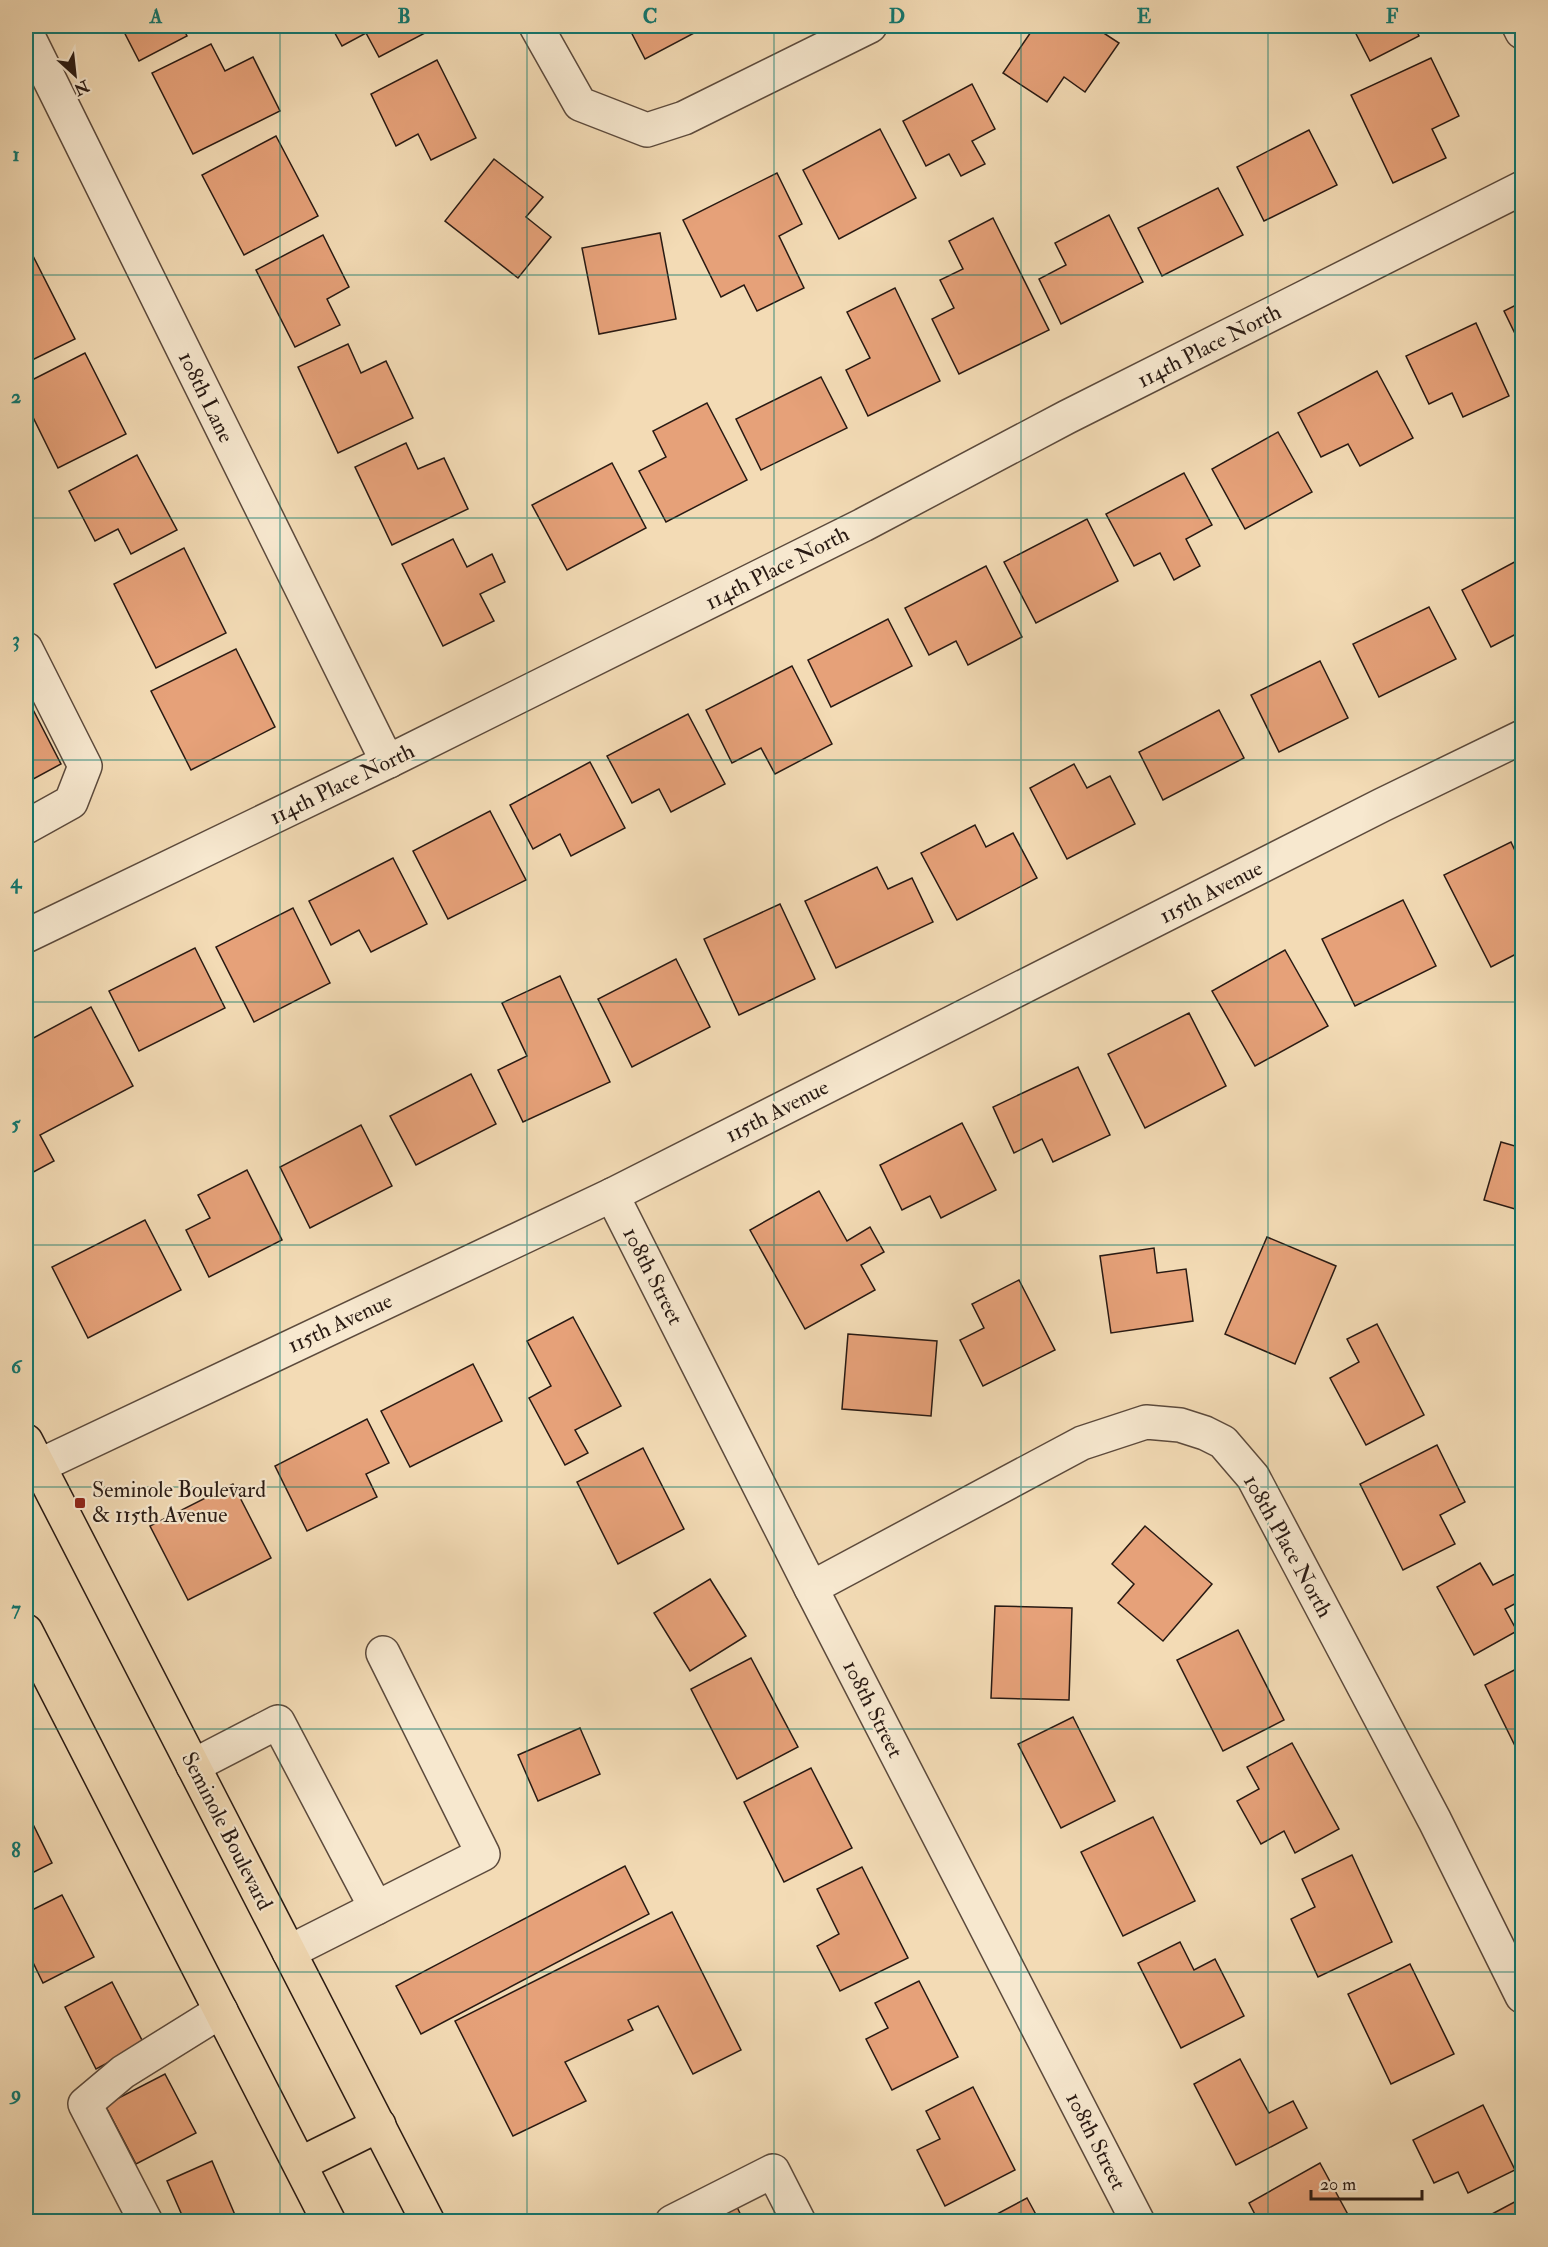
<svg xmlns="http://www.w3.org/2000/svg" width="1548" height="2247" font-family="'IM FELL Double Pica',serif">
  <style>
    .building { fill: #e6a179; stroke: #291a13; stroke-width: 1.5 }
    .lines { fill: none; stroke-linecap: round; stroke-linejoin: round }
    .minor-casing { stroke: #5c4a3c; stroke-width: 36 }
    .major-casing { stroke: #291a13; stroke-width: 36 }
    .minor { stroke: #f7e8cf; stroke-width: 33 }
    .major { stroke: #f3dbb5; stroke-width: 33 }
    .grid { fill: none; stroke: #0f766e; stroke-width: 1.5; stroke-opacity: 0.55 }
    .poi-dot { fill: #8f2418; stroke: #f7e8cf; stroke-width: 2 }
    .labels { text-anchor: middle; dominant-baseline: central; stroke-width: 4.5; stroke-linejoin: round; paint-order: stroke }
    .street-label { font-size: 22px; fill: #291a13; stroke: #f7e8cf }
    .poi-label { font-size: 22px; fill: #291a13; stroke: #f7e8cf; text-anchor: start }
    .neatline { fill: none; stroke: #0f766e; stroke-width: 2 }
    .grid-label { font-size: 20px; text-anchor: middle; font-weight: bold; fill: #0f766e }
  </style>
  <rect width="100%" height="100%" fill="#f3dbb5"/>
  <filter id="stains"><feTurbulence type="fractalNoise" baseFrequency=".00333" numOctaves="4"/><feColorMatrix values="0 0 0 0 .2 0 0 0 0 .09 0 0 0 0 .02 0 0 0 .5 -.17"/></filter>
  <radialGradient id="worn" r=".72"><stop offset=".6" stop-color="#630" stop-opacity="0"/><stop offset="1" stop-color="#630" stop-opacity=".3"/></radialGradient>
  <g class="building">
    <path d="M121,26H182L187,36L139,61Z"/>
    <path d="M331,26H424L427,32L379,57L366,33L342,46Z"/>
    <path d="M628,26H695L698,31L645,59Z"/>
    <path d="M1035,26H1093L1119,43L1085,92L1064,77L1047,102L1003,73Z"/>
    <path d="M1352,26H1414L1419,36L1370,61Z"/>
    <path d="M211,44L225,71L253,57L280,111L193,154L152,73Z"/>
    <path d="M1431,58L1459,116L1432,129L1446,158L1393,183L1351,95Z"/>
    <path d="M437,60L476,138L431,160L418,134L396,146L371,94Z"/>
    <path d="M972,84L995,129L972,141L985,164L961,176L949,154L926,166L903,121Z"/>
    <path d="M880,129L916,198L839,239L803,170Z"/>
    <path d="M1309,130L1337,185L1264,221L1237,167Z"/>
    <path d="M276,136L318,216L244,255L202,175Z"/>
    <path d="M494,159L543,197L526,217L551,237L518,278L445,221Z"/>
    <path d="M777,173L802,224L779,236L804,288L757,311L744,285L721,297L683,220Z"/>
    <path d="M1218,188L1243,235L1162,276L1138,228Z"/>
    <path d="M1109,215L1143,282L1061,324L1039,279L1066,265L1055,243Z"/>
    <path d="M993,218L1049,330L959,374L932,319L954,308L940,280L963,269L949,241Z"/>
    <path d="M660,233L676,319L599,334L582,248Z"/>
    <path d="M323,235L349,287L327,299L340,325L295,347L256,270Z"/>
    <path d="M32,254L75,339L26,363V257Z"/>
    <path d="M895,288L940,381L868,416L846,370L870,358L847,312Z"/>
    <path d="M1522,302V348L1504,311Z"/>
    <path d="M1476,323L1509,396L1463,417L1452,393L1429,404L1406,356Z"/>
    <path d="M348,344L361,373L386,361L413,418L338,453L298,367Z"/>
    <path d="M85,353L126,434L58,468L26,403V383Z"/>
    <path d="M1377,371L1413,438L1360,466L1348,444L1321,457L1298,413Z"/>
    <path d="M821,377L847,428L761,470L736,419Z"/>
    <path d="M707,403L747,480L666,522L639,471L666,457L653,431Z"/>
    <path d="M1278,432L1312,492L1245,529L1212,469Z"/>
    <path d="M406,443L418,469L444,458L468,509L392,545L355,467Z"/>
    <path d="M137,455L177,530L131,554L118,529L95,541L69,491Z"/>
    <path d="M612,463L646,528L567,570L532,505Z"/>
    <path d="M1184,473L1212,525L1186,539L1200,566L1174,580L1160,553L1134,566L1106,514Z"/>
    <path d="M1087,519L1118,581L1036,623L1004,562Z"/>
    <path d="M453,539L467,567L492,554L505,582L480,594L494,621L443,646L402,564Z"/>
    <path d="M184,548L226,633L156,668L114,584Z"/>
    <path d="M1522,558V631L1491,647L1462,590Z"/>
    <path d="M986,566L1022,637L968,665L956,641L929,655L905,608Z"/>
    <path d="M1429,607L1456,659L1379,697L1353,644Z"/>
    <path d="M888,619L912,666L831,707L808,660Z"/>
    <path d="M236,649L275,727L191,770L151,691Z"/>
    <path d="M1320,661L1348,718L1279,752L1251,695Z"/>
    <path d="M792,666L832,744L775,774L761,748L732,763L706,710Z"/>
    <path d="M26,696L61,764L26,783Z"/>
    <path d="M1219,710L1244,758L1163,800L1139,752Z"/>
    <path d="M688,714L725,784L671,812L659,789L632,803L607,756Z"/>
    <path d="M590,762L625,828L571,856L560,834L533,849L510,805Z"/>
    <path d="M1074,764L1087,788L1110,776L1135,824L1067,859L1030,788Z"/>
    <path d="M490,811L526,880L448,919L413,851Z"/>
    <path d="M975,825L986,847L1013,833L1037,878L957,920L921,853Z"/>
    <path d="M1511,842L1522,866V951L1491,967L1444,875Z"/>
    <path d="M393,858L427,924L371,952L359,930L331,945L309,901Z"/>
    <path d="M877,867L888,889L912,878L933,922L836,968L805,901Z"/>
    <path d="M1403,900L1436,966L1355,1006L1322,939Z"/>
    <path d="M780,904L815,979L739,1015L704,939Z"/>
    <path d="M293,908L330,983L254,1022L216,947Z"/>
    <path d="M195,948L225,1008L139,1051L109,991Z"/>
    <path d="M1285,950L1328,1026L1255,1066L1212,991Z"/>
    <path d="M676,959L710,1027L632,1067L598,999Z"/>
    <path d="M560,976L610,1082L523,1122L498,1070L527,1056L502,1003Z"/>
    <path d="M91,1007L133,1086L40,1135L54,1161L26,1176V1042Z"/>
    <path d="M1189,1013L1226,1086L1145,1128L1108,1054Z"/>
    <path d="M1078,1067L1110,1135L1053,1162L1042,1139L1014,1153L993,1107Z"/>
    <path d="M471,1074L496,1124L416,1165L390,1116Z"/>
    <path d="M962,1123L996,1190L941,1218L930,1196L902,1210L880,1165Z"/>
    <path d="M361,1125L392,1186L310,1228L280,1167Z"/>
    <path d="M1501,1142L1522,1148V1211L1484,1200Z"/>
    <path d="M247,1170L282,1240L209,1277L186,1230L210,1218L198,1195Z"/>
    <path d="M819,1191L847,1241L870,1227L884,1252L861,1265L875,1290L805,1329L750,1230Z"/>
    <path d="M145,1220L181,1290L88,1338L52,1267Z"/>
    <path d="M1267,1237L1336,1266L1295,1364L1225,1334Z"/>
    <path d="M1154,1248L1157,1273L1186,1269L1193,1321L1111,1333L1100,1256Z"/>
    <path d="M1019,1280L1055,1350L983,1386L960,1340L984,1328L972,1304Z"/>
    <path d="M573,1317L621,1406L575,1430L588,1453L565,1465L529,1398L551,1386L527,1341Z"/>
    <path d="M1377,1324L1424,1415L1366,1445L1330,1378L1359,1362L1347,1339Z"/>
    <path d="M848,1334L937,1341L931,1416L842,1409Z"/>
    <path d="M473,1364L502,1421L410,1467L381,1411Z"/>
    <path d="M367,1419L389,1463L366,1474L377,1497L307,1531L275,1466Z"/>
    <path d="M1437,1445L1465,1502L1440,1515L1455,1544L1403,1570L1360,1484Z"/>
    <path d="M643,1448L684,1529L618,1564L577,1482Z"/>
    <path d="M233,1484L271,1558L188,1600L150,1526Z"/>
    <path d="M1145,1526L1212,1584L1163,1641L1118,1603L1134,1584L1112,1564Z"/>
    <path d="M1480,1563L1493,1585L1515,1574L1522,1589V1600L1505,1609L1517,1631L1474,1655L1437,1587Z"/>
    <path d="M710,1579L746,1636L690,1671L654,1613Z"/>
    <path d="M995,1606L1072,1608L1069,1700L991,1698Z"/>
    <path d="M1238,1630L1284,1720L1223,1751L1177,1660Z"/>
    <path d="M751,1658L798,1747L737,1779L691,1689Z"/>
    <path d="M1522,1666V1760L1485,1685Z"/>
    <path d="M1073,1717L1115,1801L1061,1828L1018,1744Z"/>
    <path d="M580,1728L600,1774L538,1801L518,1755Z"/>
    <path d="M1292,1743L1339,1829L1295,1853L1284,1831L1261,1844L1237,1801L1259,1789L1247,1767Z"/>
    <path d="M811,1768L852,1848L784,1882L744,1802Z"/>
    <path d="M26,1810L52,1863L26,1876Z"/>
    <path d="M1153,1817L1195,1901L1123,1936L1081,1852Z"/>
    <path d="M1352,1855L1392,1942L1318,1977L1291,1919L1315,1907L1302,1879Z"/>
    <path d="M625,1866L649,1914L421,2034L396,1986Z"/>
    <path d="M862,1867L908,1958L840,1991L817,1946L839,1934L817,1889Z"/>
    <path d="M62,1895L94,1957L43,1983L26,1948V1913Z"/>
    <path d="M672,1912L741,2050L693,2074L658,2006L628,2020L633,2030L565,2062L586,2101L513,2136L455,2021Z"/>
    <path d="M1180,1942L1194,1970L1215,1959L1244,2016L1181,2048L1138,1963Z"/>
    <path d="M1410,1964L1454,2054L1391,2084L1348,1994Z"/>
    <path d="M919,1981L958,2057L892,2090L866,2039L888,2028L875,2003Z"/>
    <path d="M112,1982L144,2044L96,2069L65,2007Z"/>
    <path d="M1240,2059L1269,2113L1293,2101L1307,2128L1236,2165L1194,2084Z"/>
    <path d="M165,2074L196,2133L136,2164L105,2105Z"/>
    <path d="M973,2087L1015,2170L945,2206L917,2150L940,2139L926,2111Z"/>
    <path d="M1483,2105L1515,2170L1468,2193L1458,2172L1434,2183L1413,2140Z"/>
    <path d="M212,2161L238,2222H185L167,2181Z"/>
    <path d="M1320,2163L1352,2222H1259L1249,2203Z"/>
    <path d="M1027,2198L1040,2222H982Z"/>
    <path d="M1522,2198V2222H1477Z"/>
    <path d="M737,2207L744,2222H708Z"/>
  </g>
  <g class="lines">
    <g class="minor-casing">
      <g id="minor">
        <path d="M536,26L580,104L647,130L684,118L870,26"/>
        <path d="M1519,26L1522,32"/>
        <path d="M26,32L380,747L389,761"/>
        <path d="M26,649L85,766L71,802L26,827"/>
        <path d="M26,936L389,761L863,525L1067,417L1522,188"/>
        <path d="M612,1195L811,1588L1138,2222"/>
        <path d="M26,1472L612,1195L1382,805L1522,737"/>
        <path d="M811,1588L1082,1443L1146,1422L1180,1425L1205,1433L1223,1442L1253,1477L1435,1821L1522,1996"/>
        <path d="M193,1766L278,1722L376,1908"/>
        <path d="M289,1952L483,1854L383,1653"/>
        <path d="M146,2222L85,2104L123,2072L221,2011"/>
        <path d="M672,2222L773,2171L799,2222"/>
      </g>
    </g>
    <g class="major-casing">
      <g id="major">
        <path d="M26,1441L428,2222"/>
        <path d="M26,1631L329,2222"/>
        <path d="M300,2164L379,2125"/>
      </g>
    </g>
    <use href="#minor" class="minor"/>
    <use href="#major" class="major"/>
  </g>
  <path class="grid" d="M280,26V2222M527,26V2222M774,26V2222M1021,26V2222M1268,26V2222M26,275H1522M26,518H1522M26,760H1522M26,1002H1522M26,1245H1522M26,1487H1522M26,1729H1522M26,1972H1522"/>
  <rect class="poi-dot" x="74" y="1497" width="12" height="12" rx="3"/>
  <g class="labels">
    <g class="street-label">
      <text transform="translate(1209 346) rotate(-27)">114th Place North</text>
      <text transform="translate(206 397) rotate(64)">108th Lane</text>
      <text transform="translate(777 568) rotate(-27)">114th Place North</text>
      <text transform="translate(342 784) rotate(-26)">114th Place North</text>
      <text transform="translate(1211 892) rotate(-27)">115th Avenue</text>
      <text transform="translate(777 1111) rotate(-27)">115th Avenue</text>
      <text transform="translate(653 1276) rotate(63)">108th Street</text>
      <text transform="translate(340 1323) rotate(-25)">115th Avenue</text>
      <text transform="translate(1288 1546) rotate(61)">108th Place North</text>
      <text transform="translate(873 1709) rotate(63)">108th Street</text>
      <text transform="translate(227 1831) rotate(63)">Seminole Boulevard</text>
      <text transform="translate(1096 2141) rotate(63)">108th Street</text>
    </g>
    <g class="poi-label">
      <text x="92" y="1490">Seminole Boulevard<tspan x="92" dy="25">&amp; 115th Avenue</tspan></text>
    </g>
  </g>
  <rect width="1548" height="2247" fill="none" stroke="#f3dbb5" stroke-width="66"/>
  <g transform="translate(75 75) rotate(153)" stroke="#f7e8cf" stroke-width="4.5" paint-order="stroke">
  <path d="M0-4.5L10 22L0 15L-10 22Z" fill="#291a13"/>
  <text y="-9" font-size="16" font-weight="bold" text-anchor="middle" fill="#291a13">N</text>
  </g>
  <path d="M1311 2190v9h111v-9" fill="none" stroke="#291a13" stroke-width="3"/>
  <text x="1320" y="2190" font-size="18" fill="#291a13" stroke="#f7e8cf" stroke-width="4.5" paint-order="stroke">20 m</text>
  <rect x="33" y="33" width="1482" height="2181" class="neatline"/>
  <g class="grid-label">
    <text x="156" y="23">A</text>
    <text x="404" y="23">B</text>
    <text x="650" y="23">C</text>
    <text x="897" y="23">D</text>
    <text x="1144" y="23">E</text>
    <text x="1392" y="23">F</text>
    <text x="16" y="161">1</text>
    <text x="16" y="403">2</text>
    <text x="16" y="646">3</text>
    <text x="16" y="888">4</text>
    <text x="16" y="1130">5</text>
    <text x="16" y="1373">6</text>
    <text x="16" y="1615">7</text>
    <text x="16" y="1857">8</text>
    <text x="16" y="2100">9</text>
  </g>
  <rect width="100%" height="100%" filter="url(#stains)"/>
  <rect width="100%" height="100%" fill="url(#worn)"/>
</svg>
